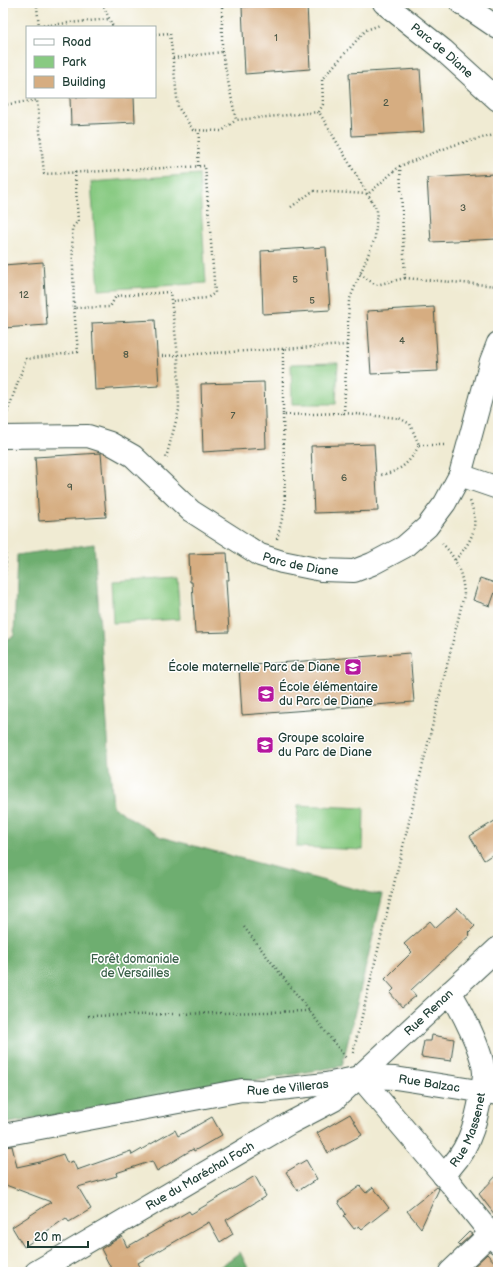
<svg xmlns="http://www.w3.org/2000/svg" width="501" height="1275" font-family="'Balsamiq Sans',sans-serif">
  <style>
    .green { fill: #88ca82; stroke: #54845b }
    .forest { fill: #6eae70; stroke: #467652 }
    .building { fill: #d6ad81 }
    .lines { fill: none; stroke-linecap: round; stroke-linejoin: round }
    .minor-casing { stroke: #3e574c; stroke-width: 24 }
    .path { stroke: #3e574c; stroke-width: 2.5; stroke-dasharray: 1 3; stroke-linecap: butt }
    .minor { stroke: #fff; stroke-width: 22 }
    .labels { text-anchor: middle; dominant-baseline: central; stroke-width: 3; stroke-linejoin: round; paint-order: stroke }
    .number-label { font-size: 10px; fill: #4d5947 }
    .street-label { font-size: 12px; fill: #1f3d34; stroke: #fff }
    .poi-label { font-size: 12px; fill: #1f3d34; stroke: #fff; text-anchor: start }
    .park-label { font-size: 12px; fill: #396048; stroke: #fff }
  </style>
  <rect width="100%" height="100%" fill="#fff"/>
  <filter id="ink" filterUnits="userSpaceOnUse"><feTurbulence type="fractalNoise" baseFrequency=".025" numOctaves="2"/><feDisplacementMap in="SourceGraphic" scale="8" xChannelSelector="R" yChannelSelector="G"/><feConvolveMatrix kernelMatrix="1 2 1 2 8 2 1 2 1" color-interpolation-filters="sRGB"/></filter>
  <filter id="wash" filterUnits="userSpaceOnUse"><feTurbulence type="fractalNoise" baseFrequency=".012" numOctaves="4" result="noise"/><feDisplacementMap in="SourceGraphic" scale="16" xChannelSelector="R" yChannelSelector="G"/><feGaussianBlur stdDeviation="0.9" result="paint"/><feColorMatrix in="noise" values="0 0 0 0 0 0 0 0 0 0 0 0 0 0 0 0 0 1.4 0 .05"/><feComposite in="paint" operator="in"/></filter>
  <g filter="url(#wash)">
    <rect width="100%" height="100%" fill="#f0ebd3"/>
    <g class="green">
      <path d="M199,174L206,283L99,290L91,182Z"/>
      <path d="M338,363L336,404H292L291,364Z"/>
      <path d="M177,577L180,619L113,623L111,581Z"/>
      <path d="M298,805L364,808L363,850L297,847Z"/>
    </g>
    <g class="forest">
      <path d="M94,544L113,807L161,837L370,893L383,894L342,1066L3,1124V641L14,636L17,555Z"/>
      <path d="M240,1252L250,1272H213Z"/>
    </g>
    <g id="blocks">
      <g class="building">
        <path d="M307,4L310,69L245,74L242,7Z"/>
        <path d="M420,69L424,132L352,136L349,73Z"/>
        <path d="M70,97H134L135,122L71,125Z"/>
        <path d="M494,174L498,239L431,242L427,178Z"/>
        <path d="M326,247L330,310L263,314L261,251Z"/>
        <path d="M43,262L47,325L3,328V265Z"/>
        <path d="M434,307L438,371L371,374L367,311Z"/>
        <path d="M155,320L159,386L95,390L92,323Z"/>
        <path d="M264,382L266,448L203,452L201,384Z"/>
        <path d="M374,444L378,511L314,513L311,446Z"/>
        <path d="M101,453L106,517L39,521L35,457Z"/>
        <path d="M227,553L229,580H226L229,632L195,633L192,582H190L189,554Z"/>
        <path d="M480,578L498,584L490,606L473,600Z"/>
        <path d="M410,653L414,702L242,715L239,666Z"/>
        <path d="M498,819V851L484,860L470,836Z"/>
        <path d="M458,908L475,926L468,933L470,935L411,990L416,996L402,1007L390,993L394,989L385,979L412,952L404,944L430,921L436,928Z"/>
        <path d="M432,1035L454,1039L451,1061L421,1057L424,1041H431Z"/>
        <path d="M350,1114L362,1135L328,1153L317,1133Z"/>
        <path d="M212,1117L222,1135L194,1151L193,1149L157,1171L152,1161L116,1173L117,1176L78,1187L91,1209L69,1222L66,1218L24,1247L12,1227L51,1202L3,1184V1147L12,1146L17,1167L40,1162L63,1154L67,1163L73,1161L77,1170L131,1151L132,1155L175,1130L178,1136Z"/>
        <path d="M306,1160L317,1179L298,1191L286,1172Z"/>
        <path d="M498,1174V1219L479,1194Z"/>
        <path d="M255,1176L266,1196L226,1220L233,1234L220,1242L209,1222L138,1263L143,1272H113L101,1249L122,1236L127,1247L189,1211L191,1214Z"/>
        <path d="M360,1186L366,1193L373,1187L389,1208L362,1229L359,1226L354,1229L344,1216L346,1214L338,1202Z"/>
        <path d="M437,1187L439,1189L421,1228L407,1211Z"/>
        <path d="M469,1232L472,1234L459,1246L457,1244Z"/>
        <path d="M487,1254L498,1266V1272H468Z"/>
      </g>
    </g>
  </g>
  <g filter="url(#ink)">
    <use href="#blocks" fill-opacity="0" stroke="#3e574c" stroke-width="1"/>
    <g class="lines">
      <g class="minor-casing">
        <g id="minor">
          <path id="s1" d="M384,3L443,50L498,100"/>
          <path d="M461,3L498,28"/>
          <path id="s2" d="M3,437L88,436L110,443L133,456L191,511L260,555L282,562L321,570L354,571L372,564L404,547L427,527L445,503L460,475L491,361L498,343"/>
          <path d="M460,475L498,488"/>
          <path d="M360,1077L451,1184L498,1243"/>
          <path id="s3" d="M3,1135L242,1090L261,1091L326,1084L360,1077L395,1078L498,1094"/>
          <path id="s4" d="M443,1175C467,1154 476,1125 481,1094C482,1087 484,1079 484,1073C483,1052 461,1009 450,992"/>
          <path id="s5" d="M36,1272L290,1123L334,1100L498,948"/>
          <path d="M450,1272L491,1233"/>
        </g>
      </g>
      <g class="path">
        <path d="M102,3L113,27"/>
        <path d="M222,3V52L236,120L319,112L377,210L375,238L349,301L344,413L399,418L410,424L419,445C410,463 401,471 381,475"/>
        <path d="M39,26L109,19"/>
        <path d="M39,27L37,7L39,3"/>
        <path d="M155,34L170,33L178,107L193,130L222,131L236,120"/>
        <path d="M173,58L222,52"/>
        <path d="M3,105L37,100L44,174L205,166L215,293L207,298L171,301"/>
        <path d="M319,112L323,104L322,79L366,30L380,25"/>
        <path d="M198,166L199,130"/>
        <path d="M400,166L405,278L498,286"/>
        <path d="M75,172L78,221L72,228L74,308L110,307L116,296L170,292L178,355L179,410L166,458"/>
        <path d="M291,207L313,191L368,194L400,166L454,145L498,134"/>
        <path d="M360,274L376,285L405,278"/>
        <path d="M283,349V415L344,413"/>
        <path d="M162,356L348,345"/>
        <path d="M6,416L26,359L78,352L74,308"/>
        <path d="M419,445H446"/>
        <path d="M3,502L6,551L3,616"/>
        <path d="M277,539L285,507L283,415"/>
        <path d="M455,560C472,541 480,527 470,501"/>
        <path d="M244,927L346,1058"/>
        <path d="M88,1016L309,1011"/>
        <path d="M353,1053L464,595C463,574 456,557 441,542"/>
      </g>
      <use href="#minor" class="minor"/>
    </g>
  </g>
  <defs>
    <g id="school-square" transform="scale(0.9)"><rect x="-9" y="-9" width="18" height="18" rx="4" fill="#b5179e" stroke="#fff"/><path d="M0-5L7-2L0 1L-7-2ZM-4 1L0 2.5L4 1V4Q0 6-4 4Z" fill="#fff"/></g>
  </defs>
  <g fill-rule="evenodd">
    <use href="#school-square" x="353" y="667"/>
    <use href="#school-square" x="266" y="694"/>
    <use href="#school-square" x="265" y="745"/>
  </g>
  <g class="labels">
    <g class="number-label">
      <text x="276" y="38">1</text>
      <text x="386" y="103">2</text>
      <text x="463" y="208">3</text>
      <text x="295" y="280">5</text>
      <text x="24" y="295">12</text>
      <text x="312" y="301">5</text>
      <text x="402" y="341">4</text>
      <text x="126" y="355">8</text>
      <text x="233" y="416">7</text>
      <text x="344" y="478">6</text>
      <text x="70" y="487">9</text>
    </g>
    <g class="street-label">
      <text stroke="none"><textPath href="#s1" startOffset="75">Parc de Diane</textPath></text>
      <text stroke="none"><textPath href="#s2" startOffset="338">Parc de Diane</textPath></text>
      <text stroke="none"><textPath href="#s5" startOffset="473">Rue Renan</textPath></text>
      <text stroke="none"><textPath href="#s3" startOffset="432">Rue Balzac</textPath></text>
      <text stroke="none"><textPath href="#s3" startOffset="289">Rue de Villeras</textPath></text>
      <text stroke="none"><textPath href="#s4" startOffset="53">Rue Massenet</textPath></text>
      <text stroke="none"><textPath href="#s5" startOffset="190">Rue du Maréchal Foch</textPath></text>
    </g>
    <g class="poi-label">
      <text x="340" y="667" text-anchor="end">École maternelle Parc de Diane</text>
      <text x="279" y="687">École élémentaire<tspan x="279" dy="14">du Parc de Diane</tspan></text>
      <text x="278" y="738">Groupe scolaire<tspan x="278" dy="14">du Parc de Diane</tspan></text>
    </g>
    <g class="park-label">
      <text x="135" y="959">Forêt domaniale<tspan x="135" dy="14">de Versailles</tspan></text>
    </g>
  </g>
  <rect width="501" height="1275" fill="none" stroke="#fff" stroke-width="16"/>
  <rect x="26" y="26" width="130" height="72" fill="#ffffff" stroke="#a5b1ae"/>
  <rect x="34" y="39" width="20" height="6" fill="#ffffff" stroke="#a5b1ae"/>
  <text x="62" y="46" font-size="12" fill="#1f3d34">Road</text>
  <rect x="34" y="56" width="20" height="12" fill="#88ca82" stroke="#a5b1ae"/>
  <text x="62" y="66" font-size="12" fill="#1f3d34">Park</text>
  <rect x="34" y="76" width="20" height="12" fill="#d6ad81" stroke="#a5b1ae"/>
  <text x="62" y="86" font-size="12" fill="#1f3d34">Building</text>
  <path d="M28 1241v6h60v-6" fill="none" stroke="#1f3d34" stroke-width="2"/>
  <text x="34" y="1241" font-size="12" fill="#1f3d34" stroke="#ffffff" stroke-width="3" paint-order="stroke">20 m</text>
</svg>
